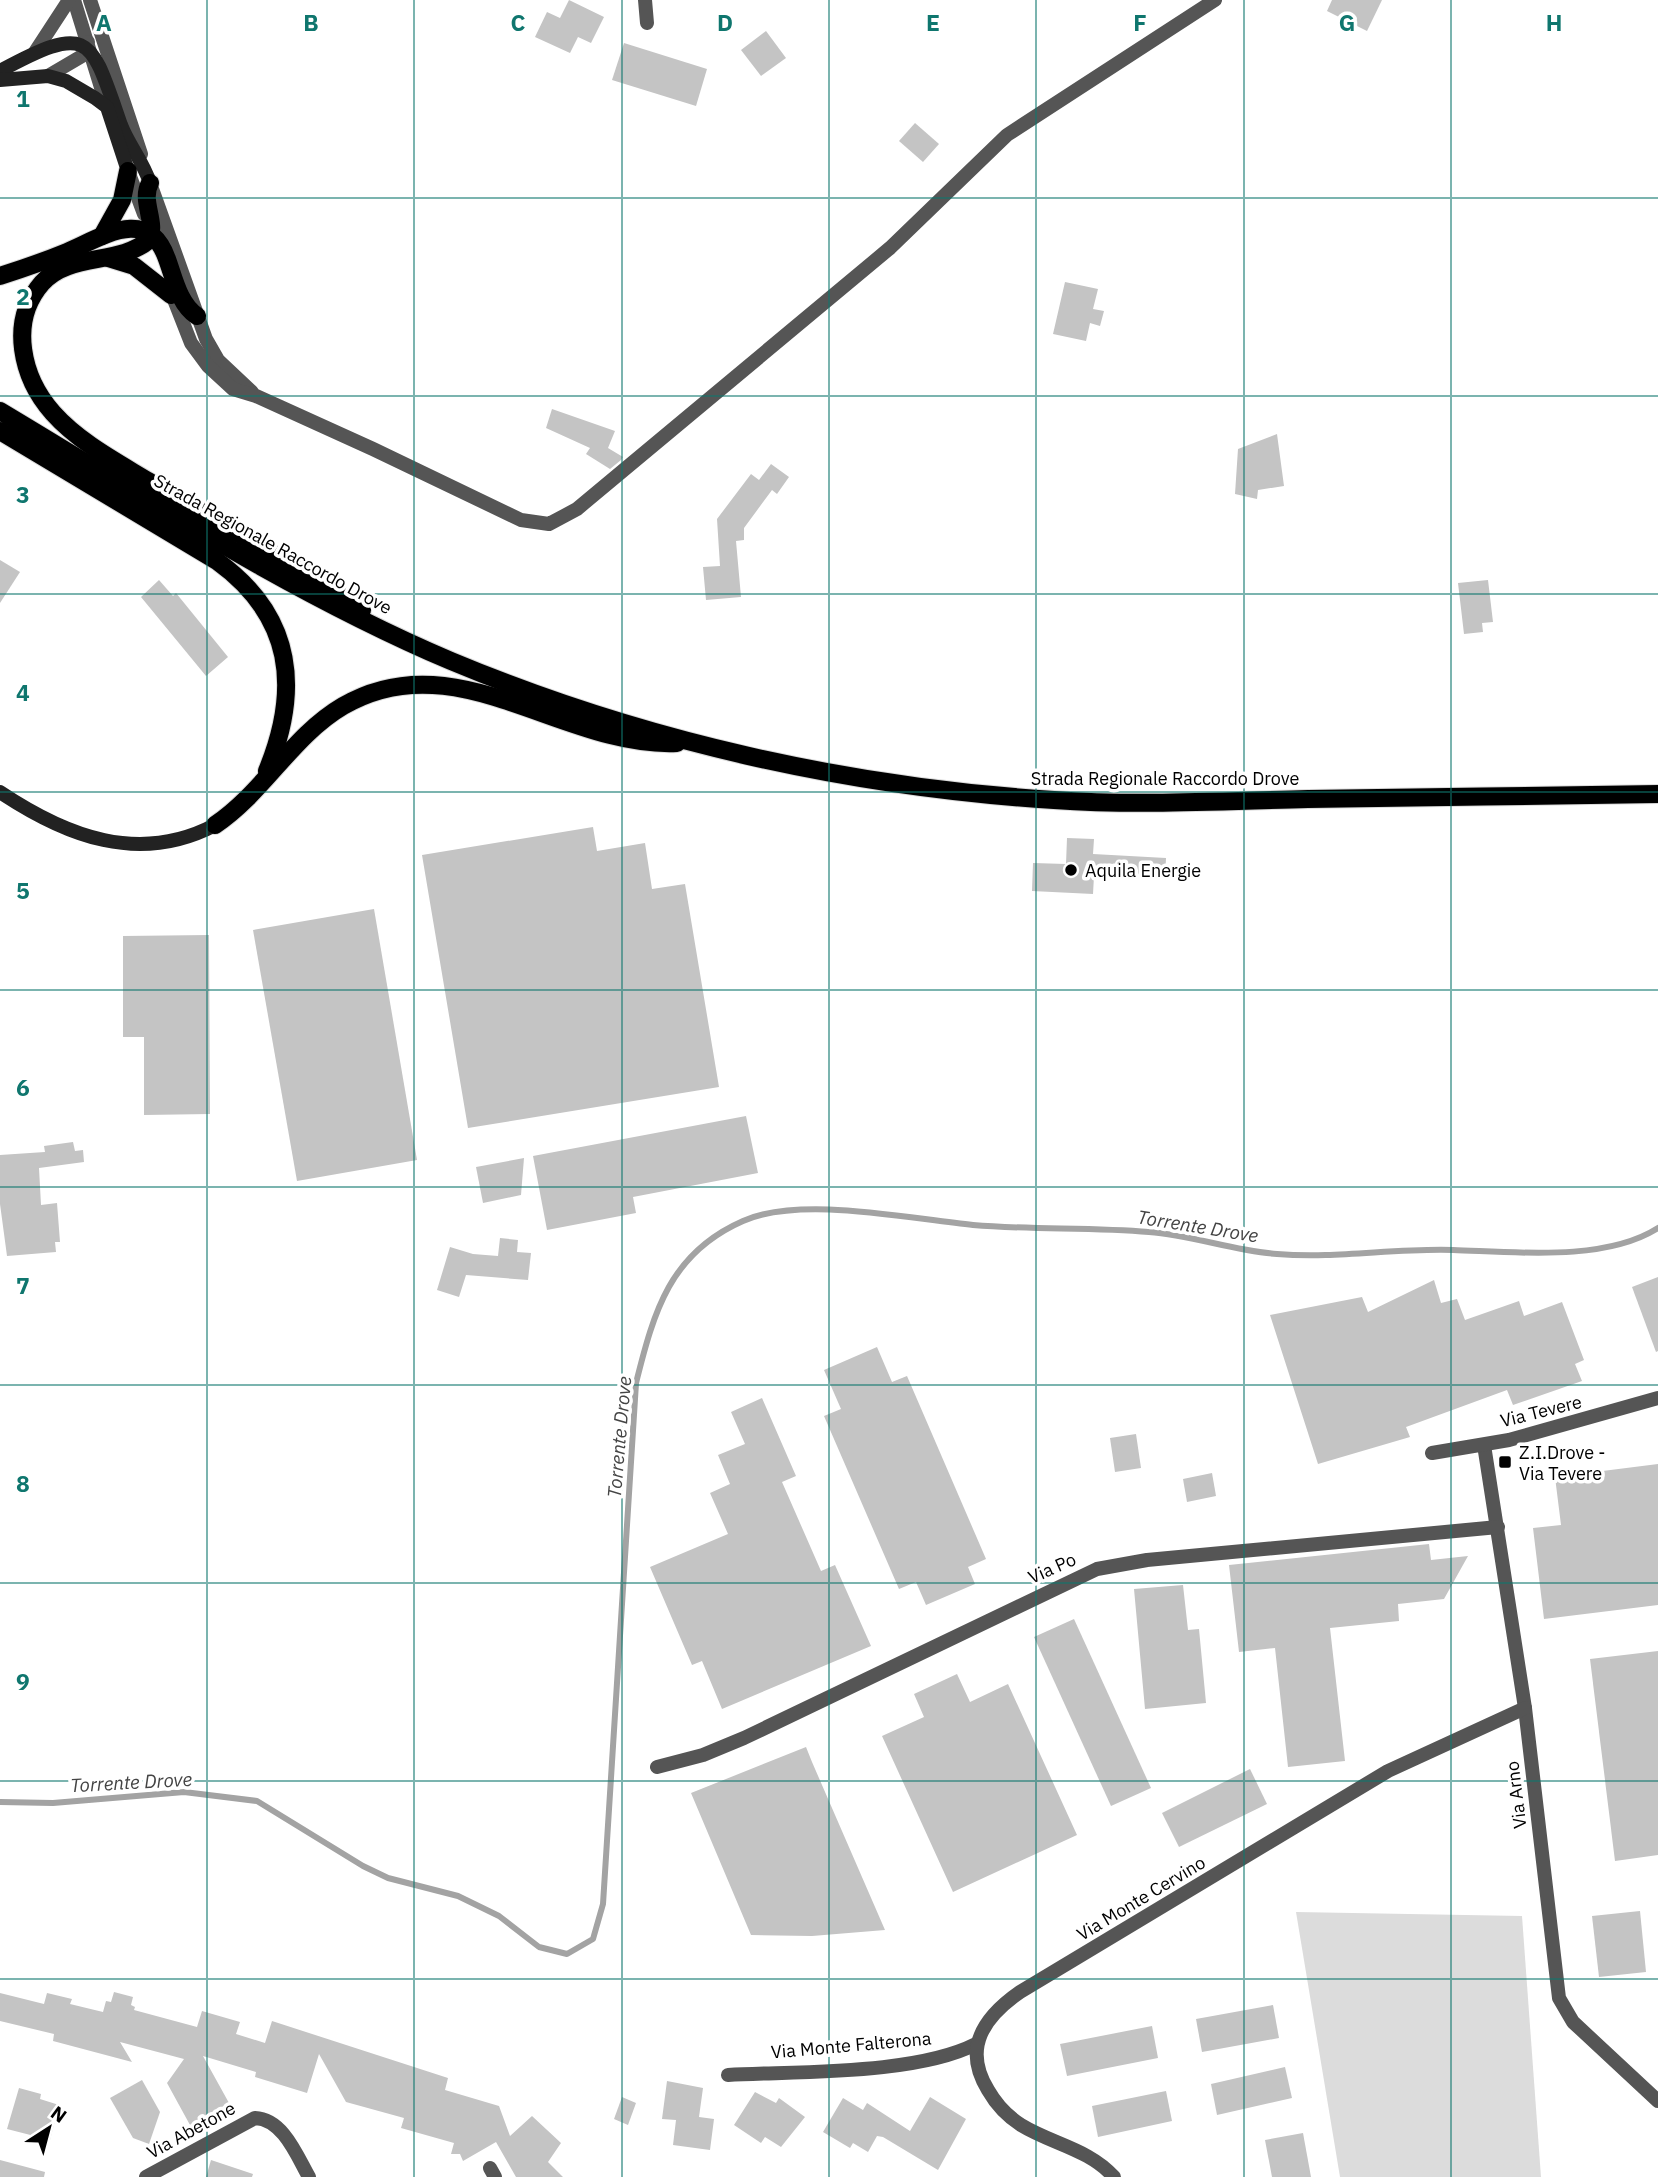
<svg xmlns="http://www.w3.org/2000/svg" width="1658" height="2177" font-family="'IBM Plex Sans',sans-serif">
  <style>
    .green { fill: #dcdcdc }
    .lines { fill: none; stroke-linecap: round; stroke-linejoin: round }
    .stream { stroke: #a3a3a3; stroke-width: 6 }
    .building { fill: #c4c4c4 }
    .primary-casing { stroke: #dbdbdb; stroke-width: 20 }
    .street { stroke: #555; stroke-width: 14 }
    .secondary { stroke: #222; stroke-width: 14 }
    .primary { stroke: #000; stroke-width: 18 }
    .grid { fill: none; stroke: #0f766e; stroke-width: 2; stroke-opacity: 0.55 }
    .poi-dot { fill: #000; stroke: #fff; stroke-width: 2.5 }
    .labels { text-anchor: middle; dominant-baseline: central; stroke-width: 7; stroke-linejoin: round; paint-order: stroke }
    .street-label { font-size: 18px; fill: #000; stroke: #fff }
    .poi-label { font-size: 18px; fill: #000; stroke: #fff; text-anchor: start }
    .water-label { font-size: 19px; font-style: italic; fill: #444; stroke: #fff }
    .grid-label { font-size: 23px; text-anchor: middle; font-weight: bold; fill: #0f766e; stroke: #fff; stroke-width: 7; stroke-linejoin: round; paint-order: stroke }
  </style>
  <rect width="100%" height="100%" fill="#fff"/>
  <path class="green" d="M1296,1912L1522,1916L1541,2177H1340Z"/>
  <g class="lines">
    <path class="stream" d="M0,1802L53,1803L184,1792L257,1801L363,1866L388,1878L458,1896L499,1916L539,1947L567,1954L593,1939L603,1904L636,1383C654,1311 670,1253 743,1221C801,1195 910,1219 973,1225C1032,1230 1091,1227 1149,1232C1192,1235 1234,1251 1277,1254C1336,1259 1394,1248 1453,1250C1514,1252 1605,1262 1658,1228"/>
  </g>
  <g class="building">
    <path d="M569,0L604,17L591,43L578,37L570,53L535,37L547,12L560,18Z"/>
    <path d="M1332,0H1382L1367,31L1327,11Z"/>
    <path d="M766,31L786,58L761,76L741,50Z"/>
    <path d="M624,43L707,69L696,106L612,80Z"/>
    <path d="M915,123L939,144L923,162L899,141Z"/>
    <path d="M1065,282L1098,289L1093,309L1104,311L1100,326L1090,323L1086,341L1053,334Z"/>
    <path d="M552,409L615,431L608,448L623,457L621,460L610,469L586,454L590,448L546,428Z"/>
    <path d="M1277,434L1284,486L1258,490L1257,499L1235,494L1238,449Z"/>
    <path d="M771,464L789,477L777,494L772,490L744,528V540L736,541L741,597L706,600L703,567L720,566L717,519L751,474L759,480Z"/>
    <path d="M0,560L20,572L0,603Z"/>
    <path d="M159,580L173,596L176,593L228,657L206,676L141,597Z"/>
    <path d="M1488,580L1493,622L1482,623L1483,632L1464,634L1458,583Z"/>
    <path d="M593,827L597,851L645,843L652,889L685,884L719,1087L468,1128L422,855Z"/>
    <path d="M1067,838L1094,839L1093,854L1166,858L1165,879L1094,876L1093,894L1032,891L1033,863L1066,864Z"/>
    <path d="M374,909L417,1160L297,1181L253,930Z"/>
    <path d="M209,935L210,1114L144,1115V1037H123V936Z"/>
    <path d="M746,1116L758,1173L633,1197L636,1213L547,1230L533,1156Z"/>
    <path d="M73,1142L75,1151L83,1150L84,1162L39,1168L41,1205L57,1203L60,1242H55L56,1252L7,1256L0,1204V1155L45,1152L44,1146Z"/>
    <path d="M524,1158L521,1195L483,1203L476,1167Z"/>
    <path d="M500,1238L518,1240L517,1252L531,1253L528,1280L466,1275L459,1297L437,1290L450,1247L473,1254L498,1256Z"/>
    <path d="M1658,1277V1351L1656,1352L1632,1287Z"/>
    <path d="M1434,1280L1441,1303L1457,1299L1465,1320L1519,1301L1524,1316L1562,1302L1584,1360L1575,1364L1582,1381L1513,1405L1507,1390L1406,1427L1410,1437L1318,1464L1270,1315L1362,1297L1368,1312Z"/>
    <path d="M877,1347L892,1382L907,1376L986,1559L968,1567L975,1584L926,1605L916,1582L899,1589L824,1416L841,1409L824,1370Z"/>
    <path d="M762,1398L796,1476L782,1482L821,1571L835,1565L871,1646L722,1709L702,1661L692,1665L650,1567L728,1534L710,1493L730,1484L718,1455L745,1444L731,1412Z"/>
    <path d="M1136,1434L1141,1468L1115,1472L1110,1438Z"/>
    <path d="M1658,1464V1605L1544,1619L1533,1528L1561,1525L1555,1477Z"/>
    <path d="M1212,1473L1216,1496L1187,1502L1183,1479Z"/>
    <path d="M1429,1544L1431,1560L1468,1556L1444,1599L1398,1604L1399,1621L1330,1628L1345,1761L1288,1767L1275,1648L1239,1652L1229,1565Z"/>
    <path d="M1183,1585L1188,1630L1199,1629L1206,1703L1145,1709L1134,1589Z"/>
    <path d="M1074,1619L1151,1788L1111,1806L1034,1637Z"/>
    <path d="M1658,1651V1855L1615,1861L1590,1659Z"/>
    <path d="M957,1674L970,1702L1008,1684L1077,1835L953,1892L882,1736L924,1717L914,1694Z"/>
    <path d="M806,1747L812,1762L885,1930L812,1936L751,1935L691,1793Z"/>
    <path d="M1250,1769L1267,1804L1179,1847L1162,1813Z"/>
    <path d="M1640,1911L1646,1972L1599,1977L1592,1916Z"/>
    <path d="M114,1992L133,1997L131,2005L135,2007L134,2010L197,2027L202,2011L240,2022L236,2034L265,2043L272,2021L448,2078L445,2090L499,2106L510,2136L532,2116L561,2143L548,2162L563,2177H516L496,2142L463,2161L460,2154H451L454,2143L401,2128L404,2118L346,2102L319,2054L307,2093L255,2077L256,2072L203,2056L229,2103L190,2125L167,2083L184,2059L120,2042L132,2062L53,2041L54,2034L0,2021V1993L44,2004L47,1993L72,1999L70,2004L103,2012L106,2001L111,2002Z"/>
    <path d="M1273,2005L1279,2038L1202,2052L1196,2019Z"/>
    <path d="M1152,2026L1158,2058L1067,2076L1060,2044Z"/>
    <path d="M1285,2067L1292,2098L1217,2115L1211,2084Z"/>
    <path d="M142,2080L160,2112L149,2144L133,2138L110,2098Z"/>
    <path d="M667,2081L703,2088L699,2117L714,2119L710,2150L673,2145L676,2120L662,2119Z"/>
    <path d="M19,2088L41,2094L40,2099L59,2105L50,2140L7,2129Z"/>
    <path d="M1166,2091L1172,2121L1098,2137L1092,2106Z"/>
    <path d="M755,2092L776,2103L779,2098L805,2117L781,2147L765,2137L761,2143L734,2125Z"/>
    <path d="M622,2097L636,2103L628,2125L614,2119Z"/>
    <path d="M930,2097L966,2119L938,2170L883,2137L877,2136L868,2152L853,2143L850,2148L823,2132L843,2098L863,2110L867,2103L910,2131Z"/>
    <path d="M1303,2133L1311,2177H1272L1265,2140Z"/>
    <path d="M0,2160L45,2172L44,2177H0Z"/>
    <path d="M211,2160L253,2174L252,2177H206Z"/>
  </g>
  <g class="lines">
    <g class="primary-casing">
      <g id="primary">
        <path d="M150,183C140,201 157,221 149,240C118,266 70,252 42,283C8,322 22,378 53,413C79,442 115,461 148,481C207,516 267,550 327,585L362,610"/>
        <path d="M102,236L122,200L128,171"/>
        <path d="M108,258L134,266L171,295"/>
        <path d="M0,276C22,269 45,261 67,252C102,237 148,205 167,259C174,278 179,304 197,316"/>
        <path d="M0,411C147,499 293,594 451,661C642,741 848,787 1054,800C1138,806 1224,801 1308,799C1425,797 1541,796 1658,794"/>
        <path d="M0,431L217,561C293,616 301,688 267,771"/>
        <path d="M215,825C264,792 292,736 343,706C456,640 562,748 677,743"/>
      </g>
    </g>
    <g class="street">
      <path d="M74,0L107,107"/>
      <path d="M90,0L141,154"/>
      <path d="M645,0L647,23"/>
      <path d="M35,52L69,0"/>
      <path d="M48,76L82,56L88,42"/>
      <path d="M128,171L144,214"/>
      <path d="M150,183L206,339L218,360L252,392"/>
      <path d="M169,287L191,343L208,366L233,389L256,396L373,449L521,520L549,524L577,509L890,248L1007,135L1215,0"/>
      <path d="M1484,1445L1525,1708L1559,1998L1573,2022L1658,2101"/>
      <path d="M1432,1453L1509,1440L1658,1398"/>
      <path d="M657,1767L703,1755L744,1738L1097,1569L1147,1560L1498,1527"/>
      <path d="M728,2075C798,2071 915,2075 976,2044"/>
      <path d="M490,2168L495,2177"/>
      <path d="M146,2177L255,2118C283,2119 297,2156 309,2177"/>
      <path d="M1114,2177C1089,2149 1052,2144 1021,2125C1007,2116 996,2104 988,2090C962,2048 984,2017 1020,1992L1388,1771L1525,1708"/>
    </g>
    <g class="secondary">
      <path d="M0,71C91,22 90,36 121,125C129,146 143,161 150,183"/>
      <path d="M0,80L48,76L66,81L95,98L107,107L128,171"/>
      <path d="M0,792C66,836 139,865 215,825"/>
    </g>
    <use href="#primary" class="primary"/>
  </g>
  <path class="grid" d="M207,0V2177M414,0V2177M622,0V2177M829,0V2177M1036,0V2177M1244,0V2177M1451,0V2177M0,198H1658M0,396H1658M0,594H1658M0,792H1658M0,990H1658M0,1187H1658M0,1385H1658M0,1583H1658M0,1781H1658M0,1979H1658"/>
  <g class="poi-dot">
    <circle cx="1071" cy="870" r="7"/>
    <rect x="1498" y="1455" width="14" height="14" rx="3.5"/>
  </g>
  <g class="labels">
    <g class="street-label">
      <text transform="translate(273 544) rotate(29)">Strada Regionale Raccordo Drove</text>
      <text x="1165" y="778">Strada Regionale Raccordo Drove</text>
      <text transform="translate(1541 1411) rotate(-14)">Via Tevere</text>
      <text transform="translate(1052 1568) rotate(-24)">Via Po</text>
      <text transform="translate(1516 1795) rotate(-97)">Via Arno</text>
      <text transform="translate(1141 1898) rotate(-31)">Via Monte Cervino</text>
      <text transform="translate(851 2045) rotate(-5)">Via Monte Falterona</text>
      <text transform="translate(191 2130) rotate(-29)">Via Abetone</text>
    </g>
    <g class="poi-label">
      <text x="1085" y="870">Aquila Energie</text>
      <text x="1519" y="1452">Z.I.Drove -<tspan x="1519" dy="21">Via Tevere</tspan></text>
    </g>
    <g class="water-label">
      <text transform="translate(1198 1226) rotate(9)">Torrente Drove</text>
      <text transform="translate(619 1437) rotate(-85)">Torrente Drove</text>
      <text transform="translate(131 1782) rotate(-3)">Torrente Drove</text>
    </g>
  </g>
  <g class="grid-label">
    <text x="104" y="31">A</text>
    <text x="311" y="31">B</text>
    <text x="518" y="31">C</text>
    <text x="725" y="31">D</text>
    <text x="933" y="31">E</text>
    <text x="1140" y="31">F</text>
    <text x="1347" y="31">G</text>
    <text x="1554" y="31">H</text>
    <text x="23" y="107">1</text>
    <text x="23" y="305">2</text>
    <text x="23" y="503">3</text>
    <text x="23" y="701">4</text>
    <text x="23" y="899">5</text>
    <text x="23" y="1096">6</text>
    <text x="23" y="1294">7</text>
    <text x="23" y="1492">8</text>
    <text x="23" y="1690">9</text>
  </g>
  <g transform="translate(49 2128) rotate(36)" stroke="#ffffff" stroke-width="5" paint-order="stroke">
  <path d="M0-5L12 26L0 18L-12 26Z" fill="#000000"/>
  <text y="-10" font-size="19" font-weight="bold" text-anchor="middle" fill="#000000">N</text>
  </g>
</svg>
